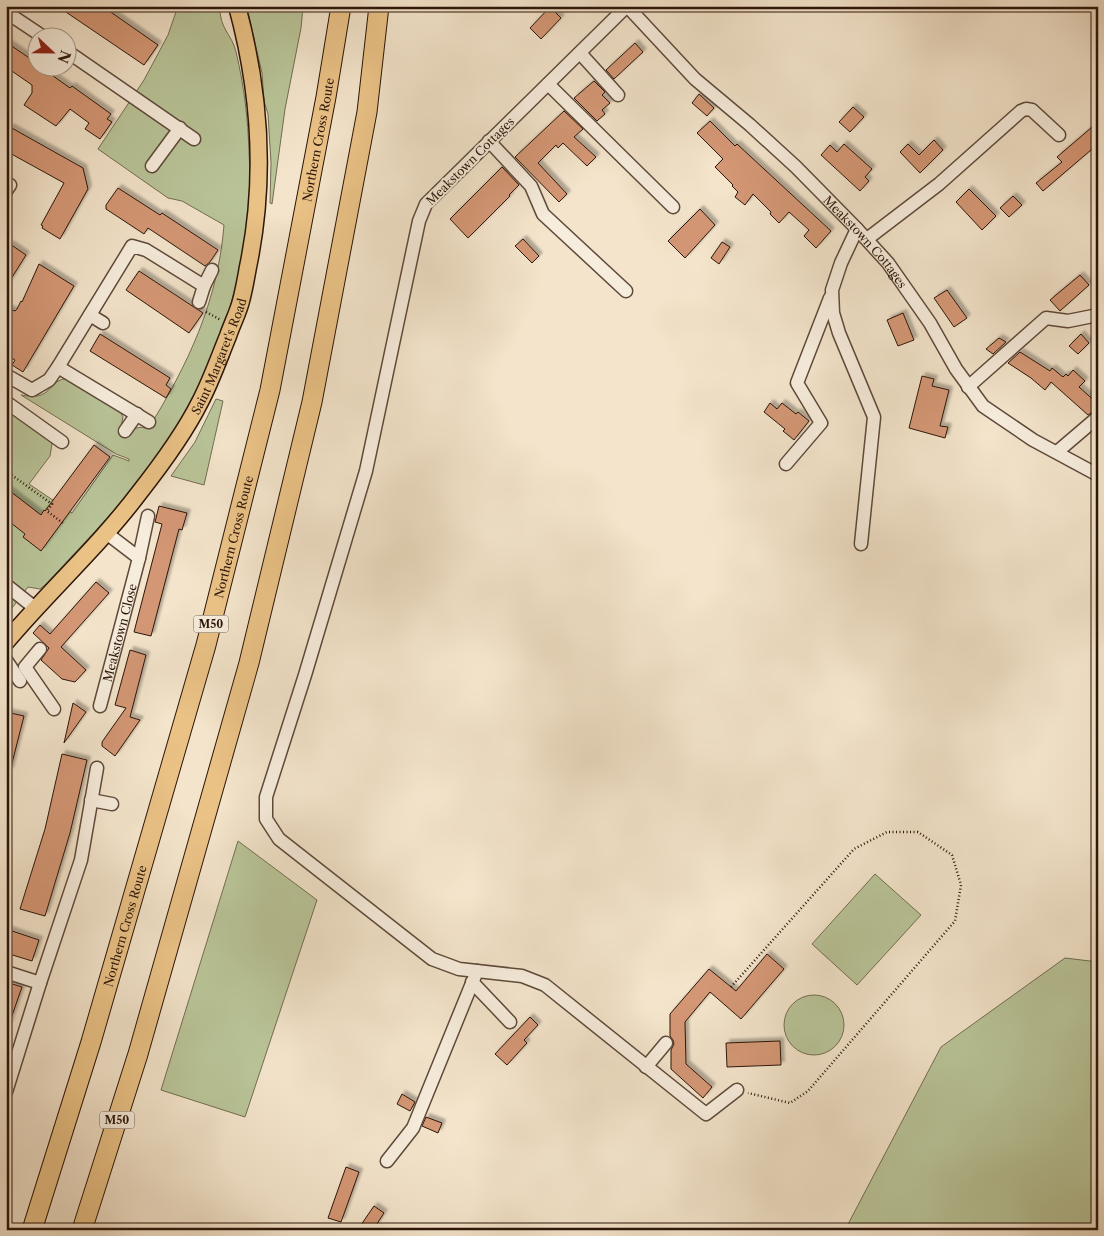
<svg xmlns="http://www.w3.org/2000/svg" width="1104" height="1236" font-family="'Libre Caslon Text',serif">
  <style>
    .green { fill: #b9c599; stroke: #726d51 }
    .building { fill: #d49774; stroke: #2c1509; filter: url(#shadow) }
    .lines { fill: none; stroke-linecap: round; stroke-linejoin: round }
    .minor-casing { stroke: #5e493a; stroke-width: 15 }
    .major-casing { stroke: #2c1509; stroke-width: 19 }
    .highway-casing { stroke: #2c1509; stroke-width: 21 }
    .path { stroke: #2c1509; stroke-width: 2.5; stroke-dasharray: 1 2.5; stroke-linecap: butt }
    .minor { stroke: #f7eddd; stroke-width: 12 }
    .major { stroke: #eac286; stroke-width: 16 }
    .highway { stroke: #eac286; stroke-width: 19 }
    .labels { text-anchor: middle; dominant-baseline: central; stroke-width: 4; stroke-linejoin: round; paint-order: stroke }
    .shield { fill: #f7eddd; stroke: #695649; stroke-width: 1 }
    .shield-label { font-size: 11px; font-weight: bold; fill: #2c1509 }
    .street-label { font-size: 12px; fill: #2c1509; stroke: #f7eddd }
  </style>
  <defs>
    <filter id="shadow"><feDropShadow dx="3.5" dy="-3.5" stdDeviation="1" flood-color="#0004"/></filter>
  </defs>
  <rect width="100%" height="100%" fill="#f3e4cb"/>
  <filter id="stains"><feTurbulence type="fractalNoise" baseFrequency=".004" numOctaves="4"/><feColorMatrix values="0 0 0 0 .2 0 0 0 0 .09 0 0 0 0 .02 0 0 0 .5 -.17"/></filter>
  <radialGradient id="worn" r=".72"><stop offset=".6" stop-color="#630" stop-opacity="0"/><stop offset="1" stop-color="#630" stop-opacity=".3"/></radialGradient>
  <g class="green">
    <path d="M178,6H220C219,29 232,34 236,52C244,85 248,119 249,153C255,252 223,354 170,437C137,490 88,538 46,584L40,589L28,587L6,616V403L47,434L52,444L50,456L29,484L72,513L113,455L129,461V459L116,454L21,395C27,396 35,397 41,395C52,391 54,378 67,379L120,411L123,417L121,427L130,433C136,427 140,426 148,429C188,365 218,301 224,225L182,201L168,198L98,149L144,80L168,35Z"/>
    <path d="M249,6H303L301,28L285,109L272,204L270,203L271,163L268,114L264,101L262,73L248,12Z"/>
    <path d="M216,399L223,401L204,485L171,476L195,442Z"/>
    <path d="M238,841L317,900L245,1117L161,1090Z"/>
    <path d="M875,874L921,915L857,985L812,944Z"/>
    <path d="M1065,958L1098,962V1230H845L941,1047Z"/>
    <circle cx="814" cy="1025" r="30"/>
  </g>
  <g class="building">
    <path d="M57,6H102L158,45L144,65Z"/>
    <path d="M550,7L561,18L541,39L530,28Z"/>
    <path d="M6,42L38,64V68H42L70,88L72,86L111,114L107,119L112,122L100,139L85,129L89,123L70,109L56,126L24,105L32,93V85L6,67Z"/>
    <path d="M635,43L643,52L614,79L606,70Z"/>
    <path d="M594,81L605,92L602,95L610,103L602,110L605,114L597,121L574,98Z"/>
    <path d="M699,94L714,108L707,116L692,103Z"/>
    <path d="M853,107L864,117L850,132L839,122Z"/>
    <path d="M564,111L583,129L574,137L596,157L587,166L563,143L558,148L556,145L538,163L567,194L559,202L515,157Z"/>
    <path d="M710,121L735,146L737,144L831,231L816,248L804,236L809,230L789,212L779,223L770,214L771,212L753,194L745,205L735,197L738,192L732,186L733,185L715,167L723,159L697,133Z"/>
    <path d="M1098,122V144L1043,191L1036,183L1062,162L1057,157Z"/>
    <path d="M10,127L83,168L88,189L60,239L42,228L43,226L41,225L64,183L6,151V134Z"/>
    <path d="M934,140L943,150L920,173L900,152L908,144L919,155Z"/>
    <path d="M844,144L872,169L865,177L869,181L860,191L821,155L830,145L837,152Z"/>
    <path d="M502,167L519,185L509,195L510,196L468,238L450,219Z"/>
    <path d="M118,188L160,215L162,213L218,250L210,262L205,266L148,228L144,234L106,209V205Z"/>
    <path d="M969,189L996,216L982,230L956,202Z"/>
    <path d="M1013,196L1022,205L1009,217L1000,208Z"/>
    <path d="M700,209L715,225L685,258L668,241Z"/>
    <path d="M523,239L539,256L532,263L515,246Z"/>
    <path d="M722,242L730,247L719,264L711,258Z"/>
    <path d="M10,244L26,255L6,287V250Z"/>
    <path d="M39,264L74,286L23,372L12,365L15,360L6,355V308L15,311L17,309L21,301L22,302Z"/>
    <path d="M139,271L203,313L189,333L126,290Z"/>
    <path d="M1080,275L1089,285L1060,311L1050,300Z"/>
    <path d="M947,290L967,318L954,327L934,298Z"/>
    <path d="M903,313L914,340L898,346L887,320Z"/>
    <path d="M100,334L170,378L166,385L171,389L166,398L90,351Z"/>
    <path d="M1081,334L1089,343L1078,354L1069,346Z"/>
    <path d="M999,338L1006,342L993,354L986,349Z"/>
    <path d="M1020,352L1050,371L1052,368L1063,377L1066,374L1068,376L1073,370L1085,381L1079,387L1098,404V409L1088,415L1051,382L1045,390L1031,378L1008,363Z"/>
    <path d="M922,376L934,379L932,386L949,390L940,426L948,427L945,438L909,428Z"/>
    <path d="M770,403L777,409L782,403L796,414L798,412L809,421L794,440L783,431L785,429L764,412Z"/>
    <path d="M94,445L110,457L41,551L23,537L25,534L6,519V488L41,515L44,510L45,511Z"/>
    <path d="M159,506L187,513L182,530L179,529L151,636L134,632L162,524L155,522Z"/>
    <path d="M96,582L109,593L61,647L86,670L75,682L62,679L41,660L49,648L33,633L40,625L50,634Z"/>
    <path d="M130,650L146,655L130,717L140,720L115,756L102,746V742L126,708L115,705Z"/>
    <path d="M73,703L86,712L64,743Z"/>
    <path d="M6,712L24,716L10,771L6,770Z"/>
    <path d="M62,754L87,760L70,833L45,916L20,909L45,829Z"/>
    <path d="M6,929L39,940L32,961L6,953Z"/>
    <path d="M767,954L784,969L741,1019L710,992L685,1022L686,1064L712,1087L703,1098L671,1069V1050L674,1044L673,1040L670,1036V1014L709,969L736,991Z"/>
    <path d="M6,982L22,987L8,1027H6Z"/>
    <path d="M530,1017L538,1025L524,1040L527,1043L507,1065L495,1054Z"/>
    <path d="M780,1041L781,1065L727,1067L726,1043Z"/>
    <path d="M402,1094L415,1102L410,1111L397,1104Z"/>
    <path d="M426,1117L442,1123L438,1133L422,1126Z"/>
    <path d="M346,1167L359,1172L341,1222L328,1218Z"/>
    <path d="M374,1206L384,1213L373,1230H368L361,1225Z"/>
  </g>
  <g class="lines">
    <g class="minor-casing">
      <g id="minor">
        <path d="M627,6L426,204L419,221L366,471L305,675L266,797V819L279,839L432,959L459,969L522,976L545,985L706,1114L737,1090"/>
        <path id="s1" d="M627,6L695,79L750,125L796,167L857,229L888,263L930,323L956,369L983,406L1033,440L1098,475"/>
        <path d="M6,12L45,38"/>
        <path d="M68,52L194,139"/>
        <path d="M580,53L618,95"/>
        <path d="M548,84L673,207"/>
        <path d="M489,141L531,186L543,214L626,291"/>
        <path d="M152,166L180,128"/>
        <path d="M6,191L10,185"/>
        <path d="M857,229L841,263L832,290L833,313L839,333L874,417L861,544"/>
        <path d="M867,239L939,184L1021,111L1026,109L1032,110L1059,135"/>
        <path d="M199,302L204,286L212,270"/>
        <path d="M90,315L103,323"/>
        <path d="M58,367L149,422"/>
        <path d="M6,375L32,390L49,380L58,367L132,246L146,250L204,286"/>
        <path d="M968,387L1046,318L1068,321L1098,315"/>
        <path d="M6,402L62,442"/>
        <path d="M125,431L137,414"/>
        <path d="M1057,452L1098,417"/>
        <path d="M786,464L821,423L797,383L830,298"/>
        <path d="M105,532L139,558"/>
        <path d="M6,585L35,608"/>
        <path d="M40,649L25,667L54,709"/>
        <path d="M6,660L20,681"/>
        <path id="s2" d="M100,706L139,558L148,516"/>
        <path d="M91,800L112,804"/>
        <path d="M6,972L40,983"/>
        <path d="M472,982L510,1022"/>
        <path d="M646,1067L666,1043"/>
        <path d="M6,1092L40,983L81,860L97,768"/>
        <path d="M387,1161L413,1128L477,971"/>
      </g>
    </g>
    <g class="major-casing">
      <g id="major">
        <path id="s3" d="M6,642C49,591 99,546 139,493C161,465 184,434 200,402C211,381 219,358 228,336C232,324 238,313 241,301C244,290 246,278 248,267C266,181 260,91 237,6"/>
      </g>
    </g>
    <g class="highway-casing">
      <g id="highway">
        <path id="s4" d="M32,1230L91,1042L206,645L270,390L326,97L341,6"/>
        <path d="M82,1230L138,1054L249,663L312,402L367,112L379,6"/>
      </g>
    </g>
    <g class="path">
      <path d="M206,312L221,320"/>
      <path d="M6,471L52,504L47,511L64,524"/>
      <path d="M731,987L854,849L887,832H918L952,855L961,885L955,921L808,1091L790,1103L748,1093"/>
    </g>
    <use href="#minor" class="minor"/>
    <use href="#major" class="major"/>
    <use href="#highway" class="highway"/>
  </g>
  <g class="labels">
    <g class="shield">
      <rect x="193.5" y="615.5" width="35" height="17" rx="4"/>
      <rect x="99.5" y="1111.5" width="35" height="17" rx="4"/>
    </g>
    <g class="shield-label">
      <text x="211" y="624">M50</text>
      <text x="117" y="1120">M50</text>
    </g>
    <g class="street-label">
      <text stroke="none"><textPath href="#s4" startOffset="1128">Northern Cross Route</textPath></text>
      <text transform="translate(470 161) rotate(-45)">Meakstown Cottages</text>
      <text stroke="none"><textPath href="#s1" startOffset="336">Meakstown Cottages</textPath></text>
      <text stroke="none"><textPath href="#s3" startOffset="359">Saint Margaret's Road</textPath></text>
      <text stroke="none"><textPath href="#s4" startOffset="722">Northern Cross Route</textPath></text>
      <text stroke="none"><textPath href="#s2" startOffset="76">Meakstown Close</textPath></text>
      <text stroke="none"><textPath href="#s4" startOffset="318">Northern Cross Route</textPath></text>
    </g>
  </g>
  <rect width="1104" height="1236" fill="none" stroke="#f3e4cb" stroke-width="25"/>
  <rect x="8" y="8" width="1089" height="1221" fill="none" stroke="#2c1509" stroke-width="2.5"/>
  <rect x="12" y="12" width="1079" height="1211" fill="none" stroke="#2c1509"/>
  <g transform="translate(52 52) rotate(112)"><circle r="24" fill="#f7eddd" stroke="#a69788"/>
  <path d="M0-4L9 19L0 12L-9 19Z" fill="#8f2418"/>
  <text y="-8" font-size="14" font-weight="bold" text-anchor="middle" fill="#2c1509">N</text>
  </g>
  <rect width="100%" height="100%" filter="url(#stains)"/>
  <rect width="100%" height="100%" fill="url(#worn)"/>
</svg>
